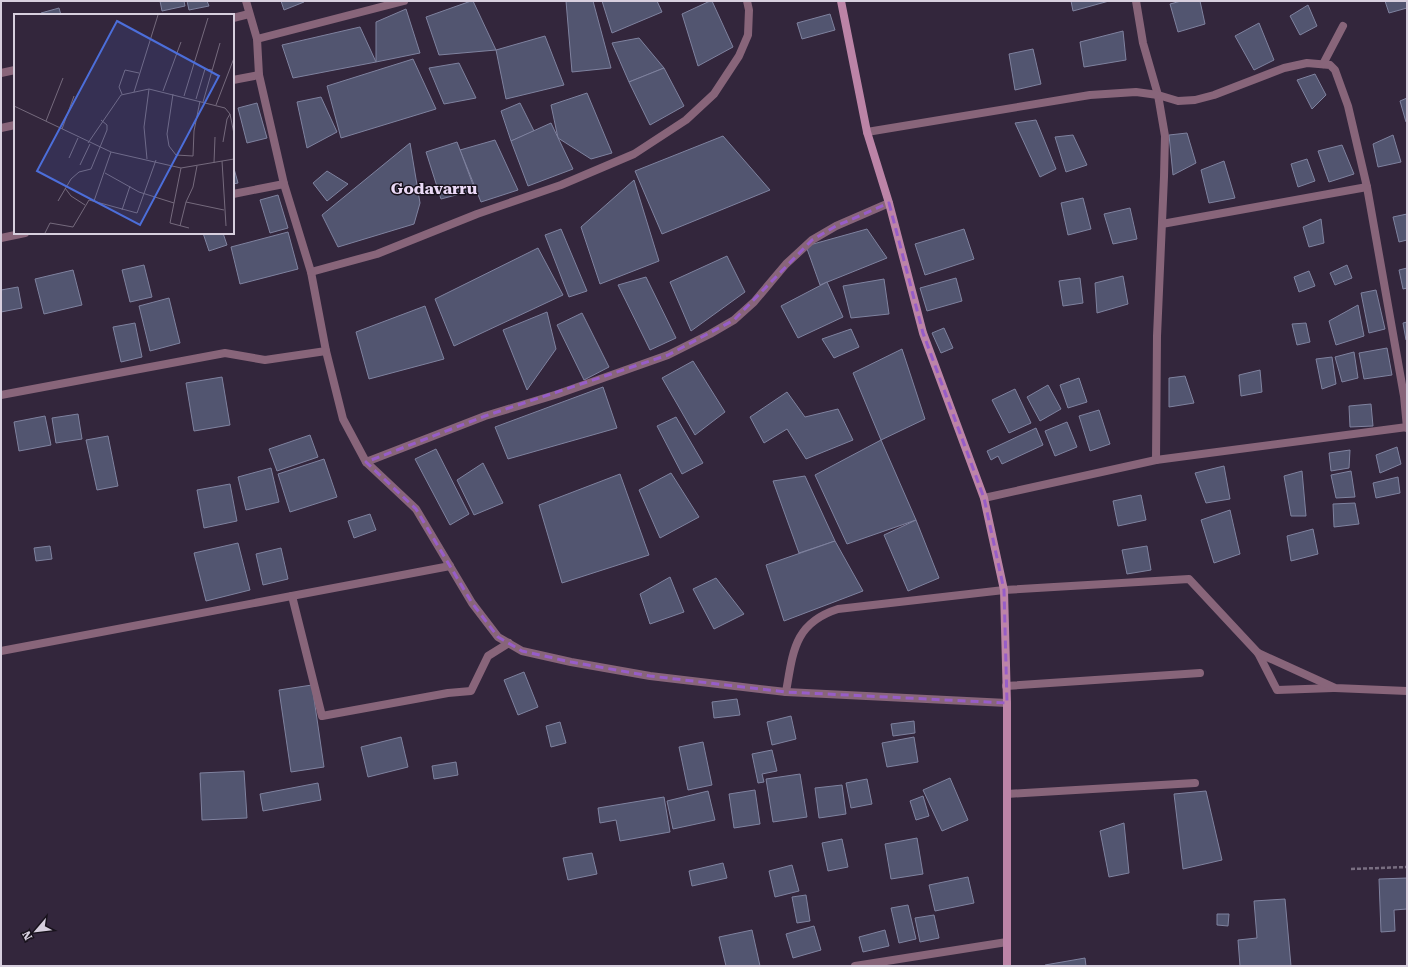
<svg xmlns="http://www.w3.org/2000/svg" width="1408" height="967" font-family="'Roboto Serif',serif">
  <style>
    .building { fill: #525570; stroke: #7f829f }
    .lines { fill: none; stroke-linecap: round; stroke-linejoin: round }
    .path { stroke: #796e81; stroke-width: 2.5; stroke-dasharray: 4 2; stroke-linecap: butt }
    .street { stroke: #88657a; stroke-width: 8 }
    .secondary { stroke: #bc84a7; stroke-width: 8 }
    .marked { fill: none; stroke: #975dc8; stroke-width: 3; stroke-dasharray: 8 5; stroke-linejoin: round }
    .labels { text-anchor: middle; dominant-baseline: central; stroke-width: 3; stroke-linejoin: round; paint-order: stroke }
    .quarter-label { font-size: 16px; font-weight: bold; fill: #ebdaf7; stroke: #18121c }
    .inset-road { fill: none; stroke: #756a7d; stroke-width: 1 }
    .view { fill: #4c6eda; fill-opacity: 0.15; stroke: #4c6eda; stroke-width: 2 }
    .inset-edge { fill: none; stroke: #d7cfde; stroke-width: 2 }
  </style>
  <rect width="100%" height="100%" fill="#33263c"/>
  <g class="building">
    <path d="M160,1H184L185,6L162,11Z"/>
    <path d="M187,1H207L209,6L189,10Z"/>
    <path d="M281,1H304V2L284,10Z"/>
    <path d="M471,1H473L496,50L439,55L426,17Z"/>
    <path d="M566,1H593L611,68L572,72Z"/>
    <path d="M602,1H657L662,12L612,33Z"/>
    <path d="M710,1H712L733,47L698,66L682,14Z"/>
    <path d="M1071,1H1109L1073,11Z"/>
    <path d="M1181,1H1200L1205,24L1178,32L1170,4Z"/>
    <path d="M1385,1H1407V8L1389,13Z"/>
    <path d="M1308,5L1317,26L1300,35L1290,16Z"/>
    <path d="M59,8L61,15H42L41,13Z"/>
    <path d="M406,9L420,53L376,62V22Z"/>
    <path d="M830,14L835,30L802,39L797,23Z"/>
    <path d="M1259,23L1274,60L1254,70L1235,36Z"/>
    <path d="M360,27L376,62L293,78L282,45Z"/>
    <path d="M1123,31L1126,60L1084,67L1080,42Z"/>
    <path d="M545,36L564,85L506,99L496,50Z"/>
    <path d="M639,38L664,68L629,82L612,43Z"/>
    <path d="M1033,49L1041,84L1015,90L1009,54Z"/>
    <path d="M413,59L436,109L341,138L327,86Z"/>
    <path d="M459,63L476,98L444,104L429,68Z"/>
    <path d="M664,68L684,106L650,125L629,82Z"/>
    <path d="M1315,74L1326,95L1312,109L1297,80Z"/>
    <path d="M587,93L612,153L591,159L558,138L551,105Z"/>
    <path d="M321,97L337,132L307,148L297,102Z"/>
    <path d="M1407,98V121L1406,122L1400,101Z"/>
    <path d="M257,103L267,138L247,143L238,108Z"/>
    <path d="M520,103L534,131L511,141L501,111Z"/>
    <path d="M1036,120L1056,169L1040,177L1015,123Z"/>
    <path d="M551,123L573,169L528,186L511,141Z"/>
    <path d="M1187,133L1196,163L1173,175L1169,135Z"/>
    <path d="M1073,135L1087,165L1066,172L1055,137Z"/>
    <path d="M1393,135L1401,162L1378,167L1373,144Z"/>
    <path d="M723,136L770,190L662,234L635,171Z"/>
    <path d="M495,140L518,190L481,202L460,150Z"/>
    <path d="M457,142L475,190L441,199L426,152Z"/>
    <path d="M410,143L420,203L414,224L338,247L322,215Z"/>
    <path d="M1342,145L1354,174L1329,182L1318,151Z"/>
    <path d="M1307,159L1315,181L1298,187L1291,164Z"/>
    <path d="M1224,161L1235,198L1209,203L1201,170Z"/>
    <path d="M233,165L238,183L233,184Z"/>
    <path d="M327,171L348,184L327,201L313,183Z"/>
    <path d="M634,180L659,261L600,284L581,227Z"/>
    <path d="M278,195L288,228L270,233L260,200Z"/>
    <path d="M1083,198L1091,229L1068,235L1061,203Z"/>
    <path d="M1130,208L1137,239L1113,244L1104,214Z"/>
    <path d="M1407,214V240L1399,242L1393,217Z"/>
    <path d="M1321,219L1324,243L1309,247L1303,227Z"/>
    <path d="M561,229L587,291L569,297L545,235Z"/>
    <path d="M867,229L887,258L820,285L806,246Z"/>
    <path d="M964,229L974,259L925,275L915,244Z"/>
    <path d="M288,232L298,269L240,284L231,247Z"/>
    <path d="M203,233H223L227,245L209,251Z"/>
    <path d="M538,248L563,295L454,346L435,299Z"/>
    <path d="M727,256L745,292L691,331L670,282Z"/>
    <path d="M144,265L152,297L130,302L122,270Z"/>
    <path d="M1347,265L1352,278L1335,285L1330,273Z"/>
    <path d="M1407,268V288L1403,289L1399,270Z"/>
    <path d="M73,270L82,305L44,314L35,279Z"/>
    <path d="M1309,271L1315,286L1299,292L1294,277Z"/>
    <path d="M1123,276L1128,304L1097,313L1095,283Z"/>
    <path d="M646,277L676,338L650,350L618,285Z"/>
    <path d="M956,278L962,301L927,311L920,288Z"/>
    <path d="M1080,278L1083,303L1063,306L1059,281Z"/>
    <path d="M884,279L889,314L851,318L843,286Z"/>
    <path d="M827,282L843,317L798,338L781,306Z"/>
    <path d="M18,287L22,308L1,312V290Z"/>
    <path d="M1376,290L1385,329L1369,333L1361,293Z"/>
    <path d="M169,298L180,343L150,351L139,306Z"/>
    <path d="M1358,305L1364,336L1336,345L1329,321Z"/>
    <path d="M425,306L444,359L369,379L356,332Z"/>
    <path d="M547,312L556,349L527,390L503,330Z"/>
    <path d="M582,313L609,367L584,380L557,325Z"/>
    <path d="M1407,322V340H1406L1403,323Z"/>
    <path d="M135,323L142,357L121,362L113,327Z"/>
    <path d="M1306,323L1310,342L1297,345L1292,324Z"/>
    <path d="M944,328L953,348L941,353L932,333Z"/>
    <path d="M851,329L859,347L834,358L822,339Z"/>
    <path d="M1387,348L1392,375L1364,379L1359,353Z"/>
    <path d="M902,349L925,419L881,440L853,373Z"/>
    <path d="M1354,352L1358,378L1342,382L1335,357Z"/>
    <path d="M1332,357L1336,384L1322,389L1316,359Z"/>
    <path d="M693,361L725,412L695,435L662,378Z"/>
    <path d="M1260,370L1262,392L1241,396L1239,375Z"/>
    <path d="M1185,376L1194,403L1169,407V378Z"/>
    <path d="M222,377L230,425L194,431L186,383Z"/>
    <path d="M1079,378L1087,402L1068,408L1060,385Z"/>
    <path d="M1048,385L1061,409L1040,421L1027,397Z"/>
    <path d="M603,387L617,428L508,459L495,427Z"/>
    <path d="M1015,389L1031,423L1009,433L992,400Z"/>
    <path d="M787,392L805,417L838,409L853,440L806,459L787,429L764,443L750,417Z"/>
    <path d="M1371,404L1373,426L1350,427L1349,406Z"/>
    <path d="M1099,410L1110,444L1090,451L1079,416Z"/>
    <path d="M78,414L82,439L56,443L52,418Z"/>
    <path d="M45,416L51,445L19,451L14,422Z"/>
    <path d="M676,417L703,463L682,474L657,426Z"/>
    <path d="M1067,422L1077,447L1055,456L1045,431Z"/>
    <path d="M1036,428L1043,445L1002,464L998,456L991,460L987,451Z"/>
    <path d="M310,435L318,457L277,471L269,449Z"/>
    <path d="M108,436L118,486L97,490L86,440Z"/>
    <path d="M881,440L916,520L847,544L815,475Z"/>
    <path d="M1397,447L1401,464L1380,473L1376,455Z"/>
    <path d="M436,449L469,514L450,525L415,459Z"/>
    <path d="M1350,450L1349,468L1331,471L1329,453Z"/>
    <path d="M324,459L337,497L290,512L278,474Z"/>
    <path d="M483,463L503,503L474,515L457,480Z"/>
    <path d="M1224,466L1230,499L1206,503L1195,473Z"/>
    <path d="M271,468L279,502L246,510L238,477Z"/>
    <path d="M1302,471L1306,516H1291L1284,476Z"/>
    <path d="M1351,471L1355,497L1336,498L1331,475Z"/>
    <path d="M671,473L699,517L660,538L639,490Z"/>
    <path d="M620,474L649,555L562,583L539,505Z"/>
    <path d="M805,476L835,541L799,553L773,481Z"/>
    <path d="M1398,477L1400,493L1376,498L1373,483Z"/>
    <path d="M230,484L237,521L204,528L197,490Z"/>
    <path d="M1141,495L1146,520L1118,526L1113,501Z"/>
    <path d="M1355,503L1359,524L1334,527L1333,504Z"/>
    <path d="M1230,510L1240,554L1214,563L1201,520Z"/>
    <path d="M370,514L376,530L354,538L348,521Z"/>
    <path d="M916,520L939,578L908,591L884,535Z"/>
    <path d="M1313,529L1318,554L1291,561L1287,536Z"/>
    <path d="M835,541L863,591L784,621L766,565Z"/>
    <path d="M238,543L250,590L206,601L194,553Z"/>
    <path d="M50,546L52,559L36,561L34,548Z"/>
    <path d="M1147,546L1151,570L1127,574L1122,550Z"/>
    <path d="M281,548L288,579L263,585L256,554Z"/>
    <path d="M670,577L684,612L650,624L640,594Z"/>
    <path d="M716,578L744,614L714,629L693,589Z"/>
    <path d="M524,672L538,707L518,715L504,680Z"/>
    <path d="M312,685L324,767L291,772L279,690Z"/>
    <path d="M737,699L740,715L714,718L712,702Z"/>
    <path d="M791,716L796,739L772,745L767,722Z"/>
    <path d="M914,721L915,733L893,736L891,724Z"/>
    <path d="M560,722L566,743L551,747L546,726Z"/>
    <path d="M401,737L408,767L368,777L361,747Z"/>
    <path d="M914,737L918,762L887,767L882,743Z"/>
    <path d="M703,742L712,785L688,790L679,747Z"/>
    <path d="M772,750L777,771L762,774L764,782L758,783L752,754Z"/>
    <path d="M456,762L458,775L434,779L432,766Z"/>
    <path d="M244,771L247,818L202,820L200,773Z"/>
    <path d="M800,774L807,817L773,822L766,779Z"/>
    <path d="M950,778L968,820L942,831L923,790Z"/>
    <path d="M867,779L872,804L851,808L846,783Z"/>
    <path d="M318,783L321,800L263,811L260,794Z"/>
    <path d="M842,785L846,814L819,818L815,788Z"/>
    <path d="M755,790L760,824L734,828L729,794Z"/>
    <path d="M708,791L715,820L673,829L667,801Z"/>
    <path d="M1206,791L1222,860L1183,869L1174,794Z"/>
    <path d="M923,796L929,816L916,820L910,801Z"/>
    <path d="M664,797L670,832L620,841L616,820L600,823L598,808Z"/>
    <path d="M1124,823L1129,873L1109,877L1100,831Z"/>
    <path d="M917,838L923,874L891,879L885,844Z"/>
    <path d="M842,839L848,867L828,871L822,843Z"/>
    <path d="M592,853L597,874L568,880L563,858Z"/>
    <path d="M723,863L727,878L692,886L689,871Z"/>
    <path d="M792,865L799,891L775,897L769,871Z"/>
    <path d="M968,877L974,903L935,911L929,885Z"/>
    <path d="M1407,878V909L1394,910L1395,931L1381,932L1379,879Z"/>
    <path d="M806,895L810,921L797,923L792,897Z"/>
    <path d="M1285,899L1291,966H1240L1238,940L1257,938L1254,901Z"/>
    <path d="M908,905L916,939L899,943L891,908Z"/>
    <path d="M1217,914H1229L1228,926L1217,925Z"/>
    <path d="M934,915L939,938L920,942L915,918Z"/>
    <path d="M814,926L821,950L793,958L786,934Z"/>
    <path d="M752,930L760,966H726L719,937Z"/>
    <path d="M885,930L889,946L863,952L859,937Z"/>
    <path d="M1085,958L1086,966H1045V965Z"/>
  </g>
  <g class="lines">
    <path class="path" d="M1351,869L1407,867"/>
    <g class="street">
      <path d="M246,1L257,39L259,75L284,184L311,272L326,351L343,419L366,462L416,509L472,603L498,637L522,651L571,662L650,676L786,692L1007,703"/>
      <path d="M1136,1L1143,43L1158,95L1165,136L1164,177L1157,336L1156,460"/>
      <path d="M233,18L249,14"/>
      <path d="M257,39L404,1"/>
      <path d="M1323,64L1343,26"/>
      <path d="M1,73L15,70"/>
      <path d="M233,80L259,75"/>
      <path d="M1,128L15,125"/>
      <path d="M867,132L1090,95L1136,92L1158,95L1178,101L1195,100L1214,95L1284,68L1307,63L1330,65L1335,70L1348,106L1367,187L1404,396L1407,428"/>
      <path d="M233,194L284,184"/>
      <path d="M1162,224L1367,187"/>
      <path d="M1,238L25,233"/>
      <path d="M311,272L377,254L477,214L561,185L634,154L686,120L714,94L739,56L748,35L749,10L747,1"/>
      <path d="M1,395L225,353L265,360L326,351"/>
      <path d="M366,462L485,416L558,394L668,355L710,334L734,320L754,302L786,264L812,240L836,226L889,203"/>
      <path d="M984,498L1156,460L1407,427"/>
      <path d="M292,596L322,716L448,693L471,691L488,656L509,643"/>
      <path d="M1,651L450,566"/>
      <path d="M1258,653L1277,690L1333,688"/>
      <path d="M1006,686L1200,673"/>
      <path d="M786,692C793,652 794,623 838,609L1004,590L1189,579L1258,653L1335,688L1407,691"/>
      <path d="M1007,794L1195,783"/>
      <path d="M855,966L1007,942"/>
    </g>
    <path class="secondary" d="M841,1L867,132L889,203L923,333L984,498L1004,590L1007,703V966"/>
  </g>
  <path class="marked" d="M889,203L923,333L984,498L1004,590L1007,703L786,692L650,676L571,662L522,651L498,637L472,603L416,509L366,462L485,416L668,355L734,320L812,240L836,226Z"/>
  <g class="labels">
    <g class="quarter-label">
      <text x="434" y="188">Godavarru</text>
    </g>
  </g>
  <g transform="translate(14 14)">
    <rect width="220" height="220" fill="#33263c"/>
    <path class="inset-road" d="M149,77L167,28M120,78L144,1M108,80L105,73L111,56L125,59M159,80L153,120L155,132L162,141L179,142L180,117L186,87M170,82L194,4M182,85L191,55L198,56M189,88L206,29M202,91L220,44M0,92L97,138L167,154L220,145M32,107L49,64M48,115L60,82M209,128L213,105L216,100M74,129L107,81L135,75L211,94L216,100L220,120M55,144L64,124M133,145L130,113L135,75M208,147L212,212M200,149L201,123M66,151L76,130M91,159L125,178L160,189L156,209L175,214M51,174L57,182L71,191M44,187L57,165L65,158L77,155L93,116V111L87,106M80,187L97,138M172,188L179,173L183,152M160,189L167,154M108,196L116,172M166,212L172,188L210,196M31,219L36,209L59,213L75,186L123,199L142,146"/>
    <path class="view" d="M103,7L205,62L126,211L23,157Z"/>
    <rect width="220" height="220" class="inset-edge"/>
  </g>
  <rect width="1408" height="967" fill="none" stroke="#d7cfde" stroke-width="4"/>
  <g transform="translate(36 931) rotate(242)" stroke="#18121c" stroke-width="3" paint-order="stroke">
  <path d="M0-3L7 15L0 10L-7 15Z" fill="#d7cfde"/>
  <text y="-6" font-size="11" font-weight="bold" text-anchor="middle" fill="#d7cfde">N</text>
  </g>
</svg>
